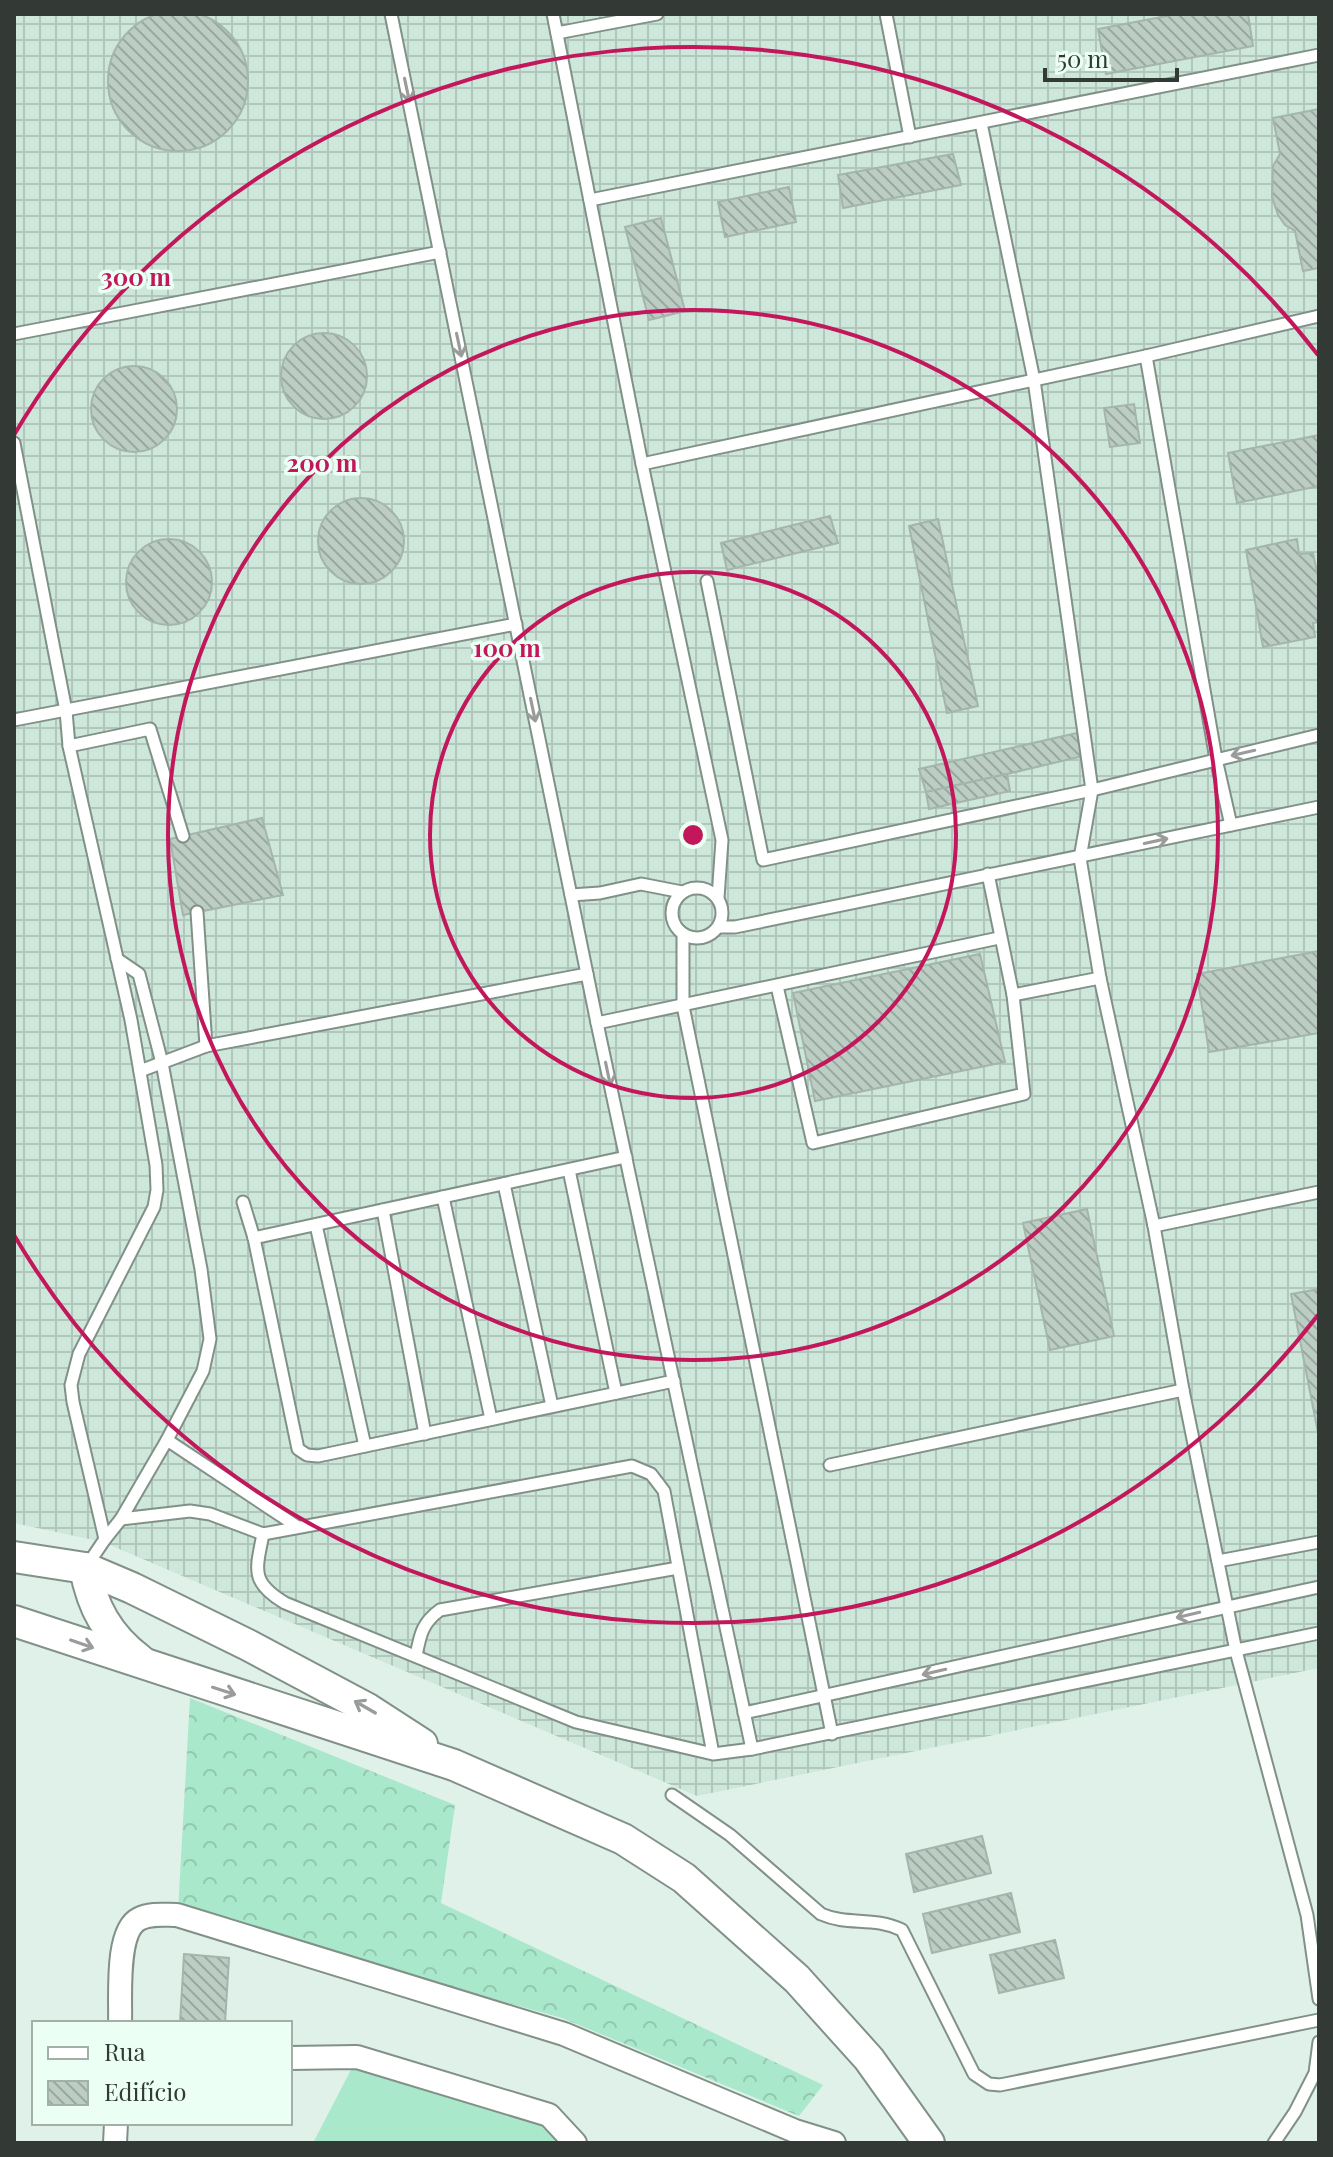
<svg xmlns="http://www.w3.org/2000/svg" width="1333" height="2157" font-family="'Playfair Display',serif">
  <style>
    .industrial { fill: url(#industrial-grid) }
    .grass { fill: #a9e8ca }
    .forest { fill: url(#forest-crowns) }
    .building { fill: url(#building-back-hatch); stroke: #a4b5ac; stroke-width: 2 }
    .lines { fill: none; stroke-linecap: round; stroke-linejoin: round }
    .service-casing { stroke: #819188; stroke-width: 15 }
    .minor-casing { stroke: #819188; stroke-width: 26 }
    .secondary-casing { stroke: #819188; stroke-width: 34 }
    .service { stroke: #fff; stroke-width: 11 }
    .minor { stroke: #fff; stroke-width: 22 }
    .secondary { stroke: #fff; stroke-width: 30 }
    .oneway { stroke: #999c9a }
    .ring { fill: none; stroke: #c2185b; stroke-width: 4 }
    .centre { fill: #c2185b; stroke: #ecfff5; stroke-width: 4 }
    .ring-label { font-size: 24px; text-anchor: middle; font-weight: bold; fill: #c2185b; stroke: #ecfff5; stroke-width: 7; stroke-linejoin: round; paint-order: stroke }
  </style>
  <defs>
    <pattern id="industrial-grid" width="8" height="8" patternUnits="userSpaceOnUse" patternTransform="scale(2)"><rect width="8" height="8" fill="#cee7db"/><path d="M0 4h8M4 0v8" fill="none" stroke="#b1c7bd"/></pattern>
    <pattern id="forest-crowns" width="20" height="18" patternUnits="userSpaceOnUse" patternTransform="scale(2)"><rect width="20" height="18" fill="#a9e8ca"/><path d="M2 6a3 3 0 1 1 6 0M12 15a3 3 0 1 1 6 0" fill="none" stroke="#92c8ae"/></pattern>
    <pattern id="building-back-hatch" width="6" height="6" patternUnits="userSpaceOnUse" patternTransform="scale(2)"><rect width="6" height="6" fill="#bccec4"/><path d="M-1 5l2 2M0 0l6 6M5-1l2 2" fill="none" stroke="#99a8a0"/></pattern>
  </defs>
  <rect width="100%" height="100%" fill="#dff1e8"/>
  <path class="industrial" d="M14,14H1319V1668L697,1796L103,1542L14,1523Z"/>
  <path class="grass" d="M354,2064L546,2121L566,2143H313Z"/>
  <path class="forest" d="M190,1698L455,1805L441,1903L823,2085L799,2116L562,2018L178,1911Z"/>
  <g class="building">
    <circle cx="178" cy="81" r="70"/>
    <path d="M1177,14H1248L1253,46L1106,74L1098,29Z"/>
    <path d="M1319,109V268L1303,271L1295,231L1285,225L1278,215L1272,197L1273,166L1280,154L1273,118Z"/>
    <path d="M953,154L961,185L843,208L838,175Z"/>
    <path d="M789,187L796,222L725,237L718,202Z"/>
    <path d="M661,218L685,311L649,320L625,227Z"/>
    <circle cx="324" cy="376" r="43"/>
    <circle cx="134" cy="409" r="43"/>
    <path d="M1134,404L1140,443L1110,447L1104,408Z"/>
    <path d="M1319,435V486L1237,503L1228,453Z"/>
    <circle cx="361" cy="541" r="43"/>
    <path d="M830,516L838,543L727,570L721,543Z"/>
    <path d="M938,519L978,706L947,713L909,526Z"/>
    <circle cx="169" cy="582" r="43"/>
    <path d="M1297,539L1299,554L1313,553L1319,581V622L1313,623L1315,637L1263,647L1246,550Z"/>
    <path d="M1077,733L1083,756L1007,774L926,792L919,769Z"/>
    <path d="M1007,774L1010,791L929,809L926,792Z"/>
    <path d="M262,818L283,895L183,915L170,839Z"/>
    <path d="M1319,951V1033L1209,1052L1197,974Z"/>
    <path d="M980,954L1005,1062L815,1101L793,993Z"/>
    <path d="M1087,1209L1114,1336L1050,1350L1023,1223Z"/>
    <path d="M1319,1289V1438L1291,1294Z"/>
    <path d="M982,1836L991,1873L914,1892L906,1854Z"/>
    <path d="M1011,1893L1020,1932L932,1953L923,1914Z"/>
    <path d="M1055,1940L1064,1978L999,1993L990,1955Z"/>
    <path d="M184,1954L229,1958L225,2023H180Z"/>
  </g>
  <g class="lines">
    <g class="service-casing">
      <g id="service">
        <path d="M391,14L597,1023L752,1749L1319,1633"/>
        <path d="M553,14L642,464L722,840L718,898"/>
        <path d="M886,14L910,137"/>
        <path d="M557,33L657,14"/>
        <path d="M981,123L1034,380L1092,790L1080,858L1100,978L1154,1226L1183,1390L1236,1651L1307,1915L1319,1999"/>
        <path d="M590,200L1319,55"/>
        <path d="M14,334L440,252"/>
        <path d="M1146,356L1216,759L1231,825"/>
        <path d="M14,443L66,711L69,746L150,729L183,836"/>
        <path d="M642,464L1146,356L1319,316"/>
        <path d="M707,581L763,860L1092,790L1319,735"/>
        <path d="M14,720L516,624"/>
        <path d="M69,746L131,1020L156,1165L157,1190L154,1207L79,1354L71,1385L73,1402L105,1539L86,1567"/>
        <circle cx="697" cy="913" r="25"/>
        <path d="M571,895L600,893L641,884L682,892"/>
        <path d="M197,912L206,1046L587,974"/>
        <path d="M719,927H735C929,886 1124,847 1319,807"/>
        <path d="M683,935V1006L832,1734"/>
        <path d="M117,959L139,974L162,1063L201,1269L210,1339L203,1371L167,1440L121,1519"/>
        <path d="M777,986L813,1143L1024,1094L1013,995L988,874"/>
        <path d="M1013,995L1100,978"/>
        <path d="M597,1023L999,938"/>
        <path d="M140,1071L206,1046"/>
        <path d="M569,1170L616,1393"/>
        <path d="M504,1184L552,1406"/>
        <path d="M443,1197L491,1419"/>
        <path d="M243,1202L254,1238L298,1449L307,1455L318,1456L674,1381"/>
        <path d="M383,1210L425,1434"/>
        <path d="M316,1225L365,1446"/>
        <path d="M1154,1226L1319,1192"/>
        <path d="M254,1238L626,1157"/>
        <path d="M167,1440L298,1527"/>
        <path d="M830,1465L1183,1390"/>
        <path d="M105,1539L121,1519L190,1511L210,1514L263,1534"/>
        <path d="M1218,1561L1319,1542"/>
        <path d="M416,1656C420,1635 422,1623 440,1610L678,1568"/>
        <path d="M744,1713L1319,1587"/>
        <path d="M713,1754L664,1491L651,1474L632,1466L263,1534C256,1570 250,1582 285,1603L576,1722L713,1754L752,1749"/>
        <path d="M672,1795L730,1835L821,1914C848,1926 873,1916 902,1930L974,2074L989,2084L1000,2085L1319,2020"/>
        <path d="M1274,2143L1295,2112L1315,2073L1319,2042"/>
      </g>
    </g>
    <g class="minor-casing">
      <g id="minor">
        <path d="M120,2023C121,1998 115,1931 139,1919C151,1913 164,1915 177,1915L564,2034L795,2131L834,2143"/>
        <path d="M290,2058L357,2057L549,2115L575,2143"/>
        <path d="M115,2143L116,2123"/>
      </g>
    </g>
    <g class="secondary-casing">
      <g id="secondary">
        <path d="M14,1557L85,1568L132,1588L248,1645L368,1709L422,1744"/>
        <path d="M85,1568C92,1607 108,1636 140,1660"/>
        <path d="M14,1621L454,1765L623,1839L684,1878L797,1979L869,2059L929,2143"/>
      </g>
    </g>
    <use href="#service" class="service"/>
    <use href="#minor" class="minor"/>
    <use href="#secondary" class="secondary"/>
  </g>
  <defs><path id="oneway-shaft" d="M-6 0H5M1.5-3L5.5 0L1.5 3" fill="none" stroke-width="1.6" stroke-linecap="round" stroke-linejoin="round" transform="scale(2)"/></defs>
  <g class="oneway">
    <use href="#oneway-shaft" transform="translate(407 90) rotate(78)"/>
    <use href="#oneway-shaft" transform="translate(459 345) rotate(78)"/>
    <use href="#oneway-shaft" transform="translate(533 710) rotate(78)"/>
    <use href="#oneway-shaft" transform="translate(1243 753) rotate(167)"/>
    <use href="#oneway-shaft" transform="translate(1156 841) rotate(-12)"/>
    <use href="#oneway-shaft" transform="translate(608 1074) rotate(78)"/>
    <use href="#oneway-shaft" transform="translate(1188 1615) rotate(167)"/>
    <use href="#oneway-shaft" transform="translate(82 1644) rotate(19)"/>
    <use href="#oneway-shaft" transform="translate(934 1672) rotate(167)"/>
    <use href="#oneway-shaft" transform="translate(224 1691) rotate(18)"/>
    <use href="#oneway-shaft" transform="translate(365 1707) rotate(-150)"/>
  </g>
  <g class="ring">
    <circle cx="693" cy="835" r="263"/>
    <circle cx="693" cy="835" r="525"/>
    <path d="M1318 1315A788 788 0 0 1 14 1235M14 435A788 788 0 0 1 1318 355"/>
  </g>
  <circle cx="693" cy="835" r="12" class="centre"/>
  <g class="ring-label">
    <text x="136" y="286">300 m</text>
    <text x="322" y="472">200 m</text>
    <text x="507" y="657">100 m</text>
  </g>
  <rect width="1333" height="2157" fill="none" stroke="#333a36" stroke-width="32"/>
  <rect x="32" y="2021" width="260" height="104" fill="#ecfff5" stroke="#a2b0a9" stroke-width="2"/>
  <rect x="48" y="2047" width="40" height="12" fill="#ffffff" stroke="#a2b0a9" stroke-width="2"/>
  <text x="104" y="2061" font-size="24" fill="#333a36">Rua</text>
  <rect x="48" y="2081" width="40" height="24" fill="url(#building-back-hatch)" stroke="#a2b0a9" stroke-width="2"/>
  <text x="104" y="2101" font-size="24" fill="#333a36">Edifício</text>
  <path d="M1045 68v12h132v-12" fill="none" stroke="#333a36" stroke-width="4"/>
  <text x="1057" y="68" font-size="24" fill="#333a36" stroke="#ecfff5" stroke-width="6" paint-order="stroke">50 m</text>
</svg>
